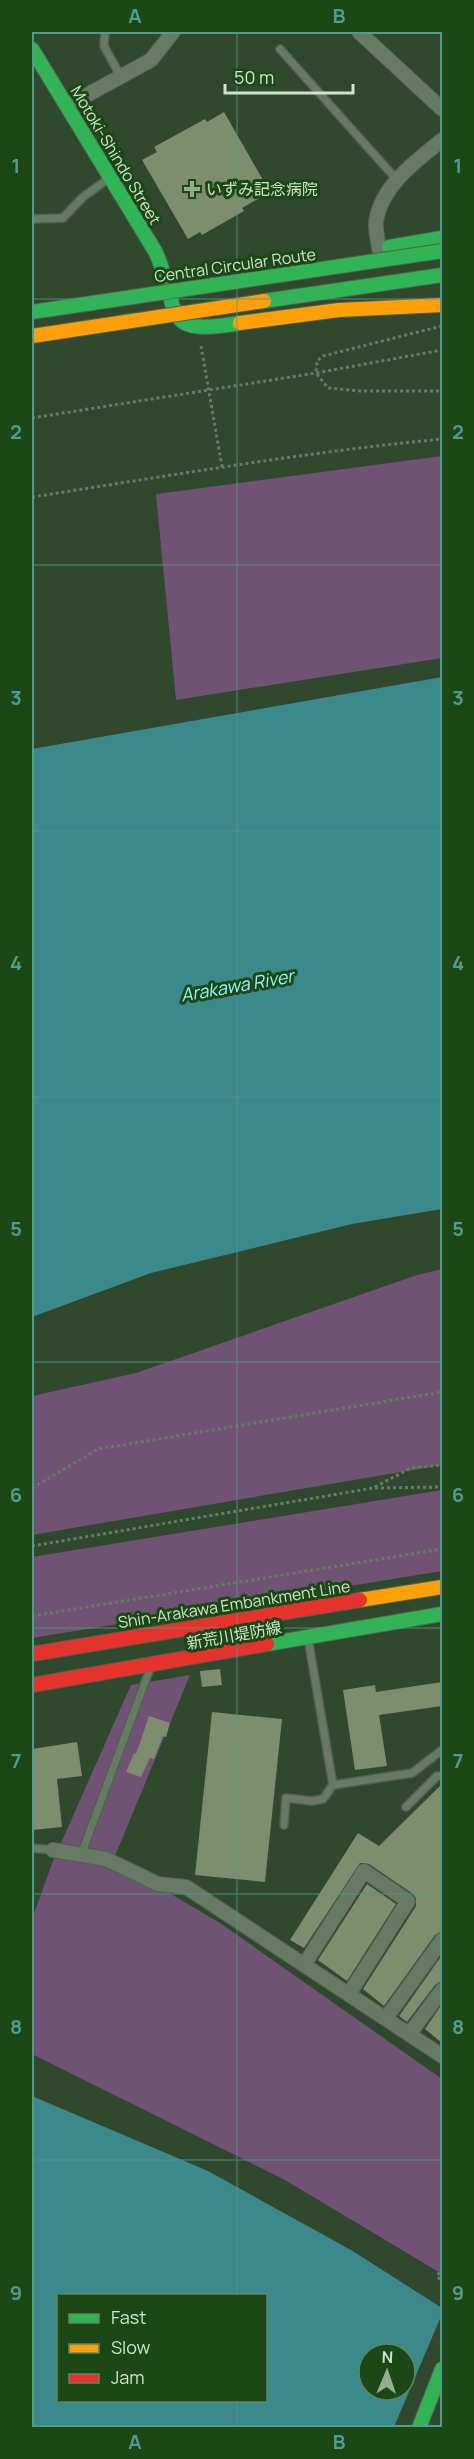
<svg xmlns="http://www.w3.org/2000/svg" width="474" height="2459" font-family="Manrope,'Noto Sans JP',sans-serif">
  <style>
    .green { fill: #6f5274 }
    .water { fill: #3b898b; fill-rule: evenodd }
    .pier { fill: #30482d }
    .building { fill: #7d8d6d }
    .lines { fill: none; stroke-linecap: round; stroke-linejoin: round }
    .lane-casing { stroke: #4e634c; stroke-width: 10 }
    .street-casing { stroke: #4e634c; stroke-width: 16 }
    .fast-casing { stroke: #4e634c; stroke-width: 16 }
    .slow-casing { stroke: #4e634c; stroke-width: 16 }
    .jam-casing { stroke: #4e634c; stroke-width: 16 }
    .path { stroke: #697967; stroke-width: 3; stroke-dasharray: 3 3; stroke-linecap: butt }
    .lane { stroke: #687966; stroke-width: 7 }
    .street { stroke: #687966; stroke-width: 14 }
    .fast { stroke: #30b455; stroke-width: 14 }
    .slow { stroke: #ff9f0a; stroke-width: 14 }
    .jam { stroke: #e5322d; stroke-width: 14 }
    .fast-bridge-casing { stroke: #4e634c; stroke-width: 16; stroke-linecap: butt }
    .slow-bridge-casing { stroke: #4e634c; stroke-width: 16; stroke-linecap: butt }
    .fast-bridge { stroke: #30b455; stroke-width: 14 }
    .slow-bridge { stroke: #ff9f0a; stroke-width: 14 }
    .grid { fill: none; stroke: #519c8e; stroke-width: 1.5; stroke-opacity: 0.55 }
    .poi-dot { fill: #95ad92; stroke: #1c4817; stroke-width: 2 }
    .labels { text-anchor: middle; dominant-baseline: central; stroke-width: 6; stroke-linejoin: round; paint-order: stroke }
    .street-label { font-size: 16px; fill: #cce4c8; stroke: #1c4817 }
    .poi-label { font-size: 16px; fill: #cce4c8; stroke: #1c4817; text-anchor: start }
    .water-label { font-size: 18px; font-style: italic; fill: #8ef6fe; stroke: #1c4817 }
    .neatline { fill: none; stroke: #519c8e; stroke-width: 2 }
    .grid-label { font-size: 20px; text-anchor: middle; font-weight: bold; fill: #519c8e }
  </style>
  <rect width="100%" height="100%" fill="#30482d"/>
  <g class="green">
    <path d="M442,456V658L176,700L156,494Z"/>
    <path d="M442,1269V1465L32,1535V1396L136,1373L417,1275Z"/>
    <path d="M442,1490V1571L32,1638V1557Z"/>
    <path d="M190,1675L110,1868L171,1894L220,1923L442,2079V2274L285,2180L32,2054V1919L53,1861L131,1685Z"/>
  </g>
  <g class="water">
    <path d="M442,677V1209L352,1224L151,1273L32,1317V749Z"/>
    <path d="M32,2096L208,2171L351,2250L442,2308V2427L32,2428ZM58,2296H266V2400H58ZM369,2354H405V2390H369Z"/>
  </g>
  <path class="pier" d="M442,2314V2428L394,2427Z"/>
  <g class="building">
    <path d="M224,112L270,192L242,208L244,211L202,235L200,232L188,239L142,160L157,152L154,147L205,119L207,122Z"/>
    <path d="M220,1669L222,1685L202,1687L200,1671Z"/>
    <path d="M442,1682V1706L379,1715L387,1766L355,1770L343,1690L375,1685L376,1692Z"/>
    <path d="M212,1712L282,1719L265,1882L195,1875Z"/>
    <path d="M149,1716L170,1723L166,1737L163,1736L154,1759L150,1758L141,1777L126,1772L134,1753L136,1754Z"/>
    <path d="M77,1742L82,1776L57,1779L62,1827L32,1830V1749Z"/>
    <path d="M442,1784V1931L435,1935L384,2006L363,1989L416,1906V1898L413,1894L369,1864L360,1863L304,1948L290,1940L358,1833L379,1846Z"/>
    <path d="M367,1884L396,1904L347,1981L318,1960Z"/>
    <path d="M442,1955V1981L435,1985L407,2022L399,2016Z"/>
    <path d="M442,2004V2043L425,2029Z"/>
  </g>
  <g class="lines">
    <g class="lane-casing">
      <g id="lane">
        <path d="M105,32L104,46L121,77"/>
        <path d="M280,49L397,180"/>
        <path d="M32,219L63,218L83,197L108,179"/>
        <path d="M308,1638L333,1785L412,1773L442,1750"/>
        <path d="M406,1807L437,1776H442"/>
        <path d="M284,1825L286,1798L312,1801L323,1799L333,1785"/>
        <path d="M32,1848L53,1850"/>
        <path d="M81,1855L151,1666"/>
      </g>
    </g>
    <g class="street-casing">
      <g id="street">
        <path d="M359,32L442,109"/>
        <path d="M67,106L151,60L173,32"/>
        <path d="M379,249C378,240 375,229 376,221C382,185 416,161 442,140"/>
        <path d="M53,1850L106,1859L158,1884L186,1887L442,2056"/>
        <path d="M304,1965L364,1871L408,1901L349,1994"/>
        <path d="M386,2018L442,1940"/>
        <path d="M410,2033L442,1990"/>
      </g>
    </g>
    <g class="fast-casing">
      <g id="fast">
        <path d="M32,49L155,251C183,309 155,338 240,323"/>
        <path d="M389,247L442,238"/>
        <path d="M267,1644L442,1614"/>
        <path d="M419,2428L442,2369"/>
      </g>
    </g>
    <g class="slow-casing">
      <g id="slow">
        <path d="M240,323L339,310L442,305"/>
        <path d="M360,1600L442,1587"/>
      </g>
    </g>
    <g class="jam-casing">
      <g id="jam">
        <path d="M32,1654L360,1600"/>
        <path d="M32,1685L267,1644"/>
      </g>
    </g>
    <g class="path">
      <path d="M442,326L323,356L317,361L316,373L328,388L361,391H442"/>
      <path d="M201,346L222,467"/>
      <path d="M32,418L316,373L442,350"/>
      <path d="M32,497C168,476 305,452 442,439"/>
      <path d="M32,1488L98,1449L442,1392"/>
      <path d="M375,1488L442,1487"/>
      <path d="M32,1546L373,1488L411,1468L442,1465"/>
      <path d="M32,1616L442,1549"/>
      <path d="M442,2267L437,2277L442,2280"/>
    </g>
    <use href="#lane" class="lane"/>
    <use href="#street" class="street"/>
    <use href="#fast" class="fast"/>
    <use href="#slow" class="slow"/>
    <use href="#jam" class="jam"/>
    <g class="fast-bridge-casing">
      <g id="fast-bridge">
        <path d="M264,301L442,275"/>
        <path d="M32,312L442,251"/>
      </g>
    </g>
    <g class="slow-bridge-casing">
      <path id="slow-bridge" d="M32,336L264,301"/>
    </g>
    <use href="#fast-bridge" class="fast-bridge"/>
    <use href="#slow-bridge" class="slow-bridge"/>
  </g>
  <path class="grid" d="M237,32V2296M32,299H442M32,565H442M32,831H442M32,1097H442M32,1362H442M32,1628H442M32,1894H442M32,2160H442M237,2400V2428"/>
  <path class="poi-dot" d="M189 180h6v6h6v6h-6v6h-6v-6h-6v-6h6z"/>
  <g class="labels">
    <g class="street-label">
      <text transform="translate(116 155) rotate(59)">Motoki-Shindo Street</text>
      <text transform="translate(235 265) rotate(-8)">Central Circular Route</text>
      <text transform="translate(234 1604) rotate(-9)">Shin-Arakawa Embankment Line</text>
      <text transform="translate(234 1635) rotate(-10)">新荒川堤防線</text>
    </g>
    <g class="poi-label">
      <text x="206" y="189">いずみ記念病院</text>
    </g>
    <g class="water-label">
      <text transform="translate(237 985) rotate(-10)">Arakawa River</text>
    </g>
  </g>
  <rect width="474" height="2459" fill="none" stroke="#1c4817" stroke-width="66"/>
  <rect x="57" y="2294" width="210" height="108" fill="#1c4817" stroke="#62865e" stroke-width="1.5"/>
  <rect x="69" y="2314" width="30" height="9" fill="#30b455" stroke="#62865e" stroke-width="1.5"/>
  <text x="111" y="2324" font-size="18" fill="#cce4c8">Fast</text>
  <rect x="69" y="2344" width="30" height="9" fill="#ff9f0a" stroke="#62865e" stroke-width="1.5"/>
  <text x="111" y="2354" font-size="18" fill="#cce4c8">Slow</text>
  <rect x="69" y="2374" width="30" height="9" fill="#e5322d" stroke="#62865e" stroke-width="1.5"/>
  <text x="111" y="2384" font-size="18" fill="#cce4c8">Jam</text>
  <g transform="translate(387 2372) rotate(2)"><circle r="28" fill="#1c4817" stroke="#62865e" stroke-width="1.5"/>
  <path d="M0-4.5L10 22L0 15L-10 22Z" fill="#95ad92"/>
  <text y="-9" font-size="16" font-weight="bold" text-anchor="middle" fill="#cce4c8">N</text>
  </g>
  <path d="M225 84v9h128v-9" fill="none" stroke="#cce4c8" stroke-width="3"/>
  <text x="234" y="84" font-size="18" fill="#cce4c8" stroke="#1c4817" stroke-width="4.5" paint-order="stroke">50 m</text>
  <rect x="33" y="33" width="408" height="2393" class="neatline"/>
  <g class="grid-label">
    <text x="135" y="23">A</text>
    <text x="339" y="23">B</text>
    <text x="16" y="173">1</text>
    <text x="458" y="173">1</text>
    <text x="16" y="439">2</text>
    <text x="458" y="439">2</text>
    <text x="16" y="705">3</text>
    <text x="458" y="705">3</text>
    <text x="16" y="970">4</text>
    <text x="458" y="970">4</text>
    <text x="16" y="1236">5</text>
    <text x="458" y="1236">5</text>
    <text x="16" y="1502">6</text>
    <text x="458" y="1502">6</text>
    <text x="16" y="1768">7</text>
    <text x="458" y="1768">7</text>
    <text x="16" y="2034">8</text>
    <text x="458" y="2034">8</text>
    <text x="16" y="2300">9</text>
    <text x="458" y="2300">9</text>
    <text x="135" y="2449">A</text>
    <text x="339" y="2449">B</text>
  </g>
</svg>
